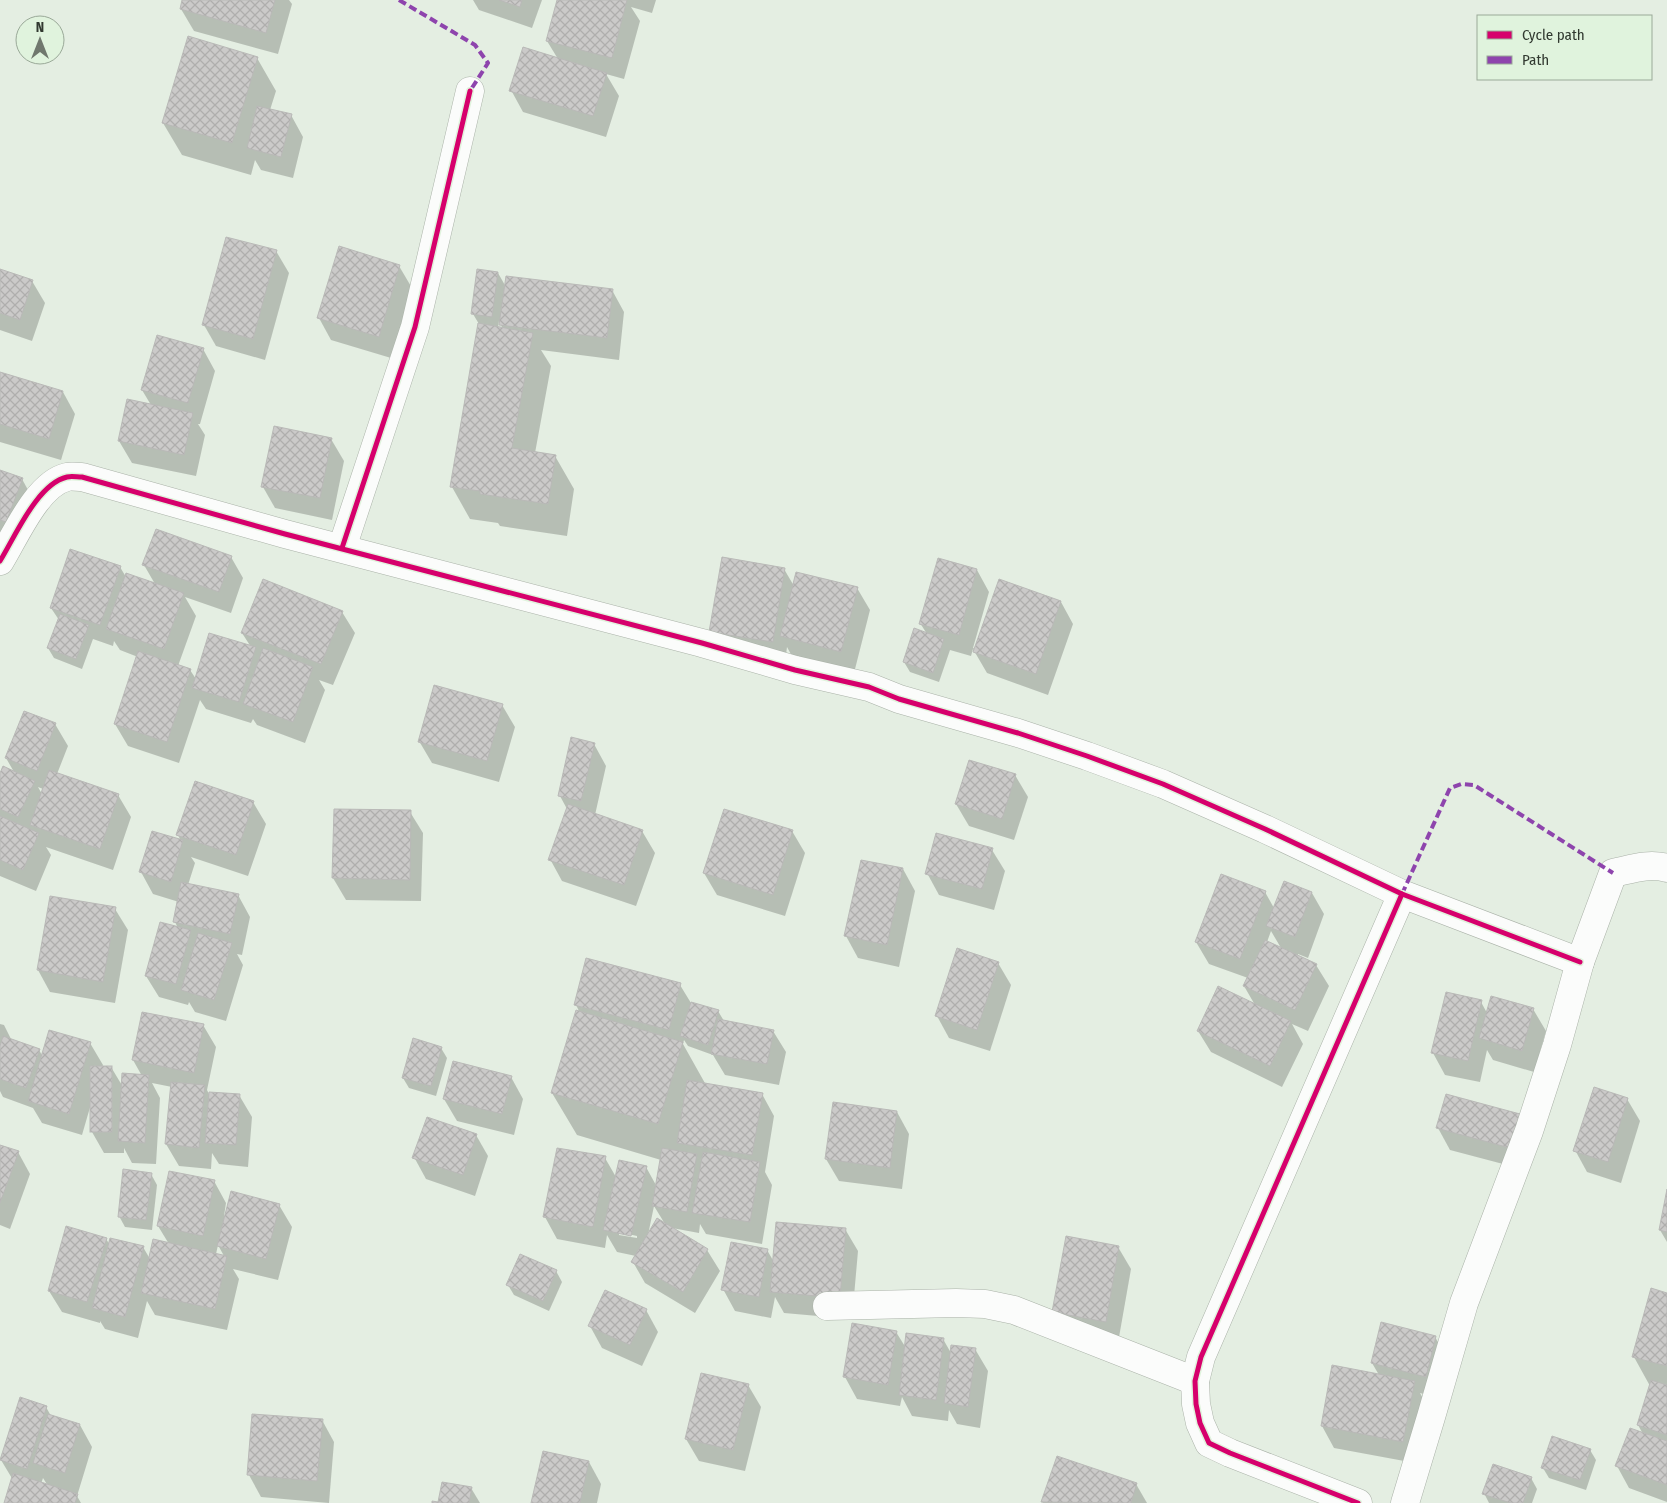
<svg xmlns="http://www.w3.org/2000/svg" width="1667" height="1503" font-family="'Fira Sans Condensed',sans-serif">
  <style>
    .shadow { fill: #0003; fill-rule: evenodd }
    .building { fill: url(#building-cross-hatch); stroke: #b9b9b7 }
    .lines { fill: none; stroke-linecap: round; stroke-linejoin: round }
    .minor-casing { stroke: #aab2a8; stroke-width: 29 }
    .minor { stroke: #fbfcfb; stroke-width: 28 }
    .quiet { stroke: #8e44ad; stroke-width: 4; stroke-dasharray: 8 4; stroke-linecap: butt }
    .cycleway-casing { stroke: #e0f3dd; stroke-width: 8 }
    .cycleway { stroke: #d6006c; stroke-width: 5 }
  </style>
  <defs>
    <pattern id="building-cross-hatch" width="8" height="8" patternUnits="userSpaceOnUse" patternTransform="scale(1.25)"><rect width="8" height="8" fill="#cbcac9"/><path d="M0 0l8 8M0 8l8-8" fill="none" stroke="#afaead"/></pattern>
  </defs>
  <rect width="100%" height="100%" fill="#e4eee2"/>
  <g class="shadow">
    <path d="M183,0H289L292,4L278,54L194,31L181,9Z"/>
    <path d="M473,0H542L532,28L479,10Z"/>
    <path d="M558,0H656L652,13L631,7L640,21L624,79L606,74L619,96L606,137L523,112L511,90L558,59L547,41Z"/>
    <path d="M257,58L276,91L270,110L291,115L303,137L293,178L261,170L255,160L251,175L182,155L163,123Z"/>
    <path d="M276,251L289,273L265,360L216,346L204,325Z"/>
    <path d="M399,266L412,288L391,358L331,340L319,318Z"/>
    <path d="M0,270L32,281L45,303L32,341L0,330Z"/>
    <path d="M498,273L506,287L612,290L624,312L619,360L541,350L551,366L535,453L555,456L574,489L567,536L500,526L498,523L470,519L452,487L479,324L473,314ZM499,321L503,329L498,328Z"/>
    <path d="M203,349L215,371L200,424H198L205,435L196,476L132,463L119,441L151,405L142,390Z"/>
    <path d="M0,373L63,392L75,414L61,460L0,442Z"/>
    <path d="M331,439L344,461L332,520L275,508L263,487Z"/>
    <path d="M0,471L22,479L34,501L0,536Z"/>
    <path d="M231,557L243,578L231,613L185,597L196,616L178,666L190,670L196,679L251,647L242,633L342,612L355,633L333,685L319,680L325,690L305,743L257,725L253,719L251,723L206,709L200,700L179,763L128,746L115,724L138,657L120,650L114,641L113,646L93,639L82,669L54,658L48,648L59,620L51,608L120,567L126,577L155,584L144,565Z"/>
    <path d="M784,569L794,586L857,588L870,610L854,673L793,658L787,647L785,663L710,631Z"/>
    <path d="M977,570L989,592L973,648L975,649L1000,581L1061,602L1073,624L1048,695L987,673L973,649L971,656L950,650L939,682L910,672L904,662L927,634L920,623Z"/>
    <path d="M502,705L515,727L499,782L432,763L419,741Z"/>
    <path d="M55,724L68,746L57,774L118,795L131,817L113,870L46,847L51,855L36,891L0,876V776L14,772L6,758ZM38,787L43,789L42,794Z"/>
    <path d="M594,744L606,766L595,815L642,831L655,853L636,906L562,881L550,859L567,809L560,796Z"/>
    <path d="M1015,775L1028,797L1014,840L969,826L956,804Z"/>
    <path d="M253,802L266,824L248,876L191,857L195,863L188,885L238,895L250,917L242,955L237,954L243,965L226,1021L195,1012L189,1002L188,1005L159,997L146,976L178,928L175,922L179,902L153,894L141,872L181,841L178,835Z"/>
    <path d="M410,812L423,833L421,901L346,900L333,878Z"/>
    <path d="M792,831L805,853L785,916L717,895L704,873Z"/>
    <path d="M992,850L1005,871L994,910L939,895L927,873Z"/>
    <path d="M903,869L915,891L899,967L858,958L846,936Z"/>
    <path d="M1265,892L1274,908L1312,893L1324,914L1308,958L1298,954V956L1316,965L1329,986L1308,1031L1292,1024L1303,1044L1282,1087L1211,1052L1198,1031L1255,1005L1244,986L1248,978L1209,964L1196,942ZM1271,931L1281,948L1267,942Z"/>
    <path d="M115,909L128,930L115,1003L50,992L38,970Z"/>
    <path d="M998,963L1011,985L990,1051L949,1038L937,1016Z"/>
    <path d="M680,985L691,1003L718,1011L724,1021L773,1031L786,1052L779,1085L725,1075L713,1055L688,1046L684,1040L683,1044L706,1085L762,1094L774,1116L765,1172L772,1185L762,1244L706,1234L700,1224L699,1233L672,1228L707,1250L720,1271L695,1313L645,1283L633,1262L636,1256L617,1252L607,1235L605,1248L557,1239L545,1217L605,1158L616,1177L646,1167L657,1187L661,1160L577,1135L552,1093L580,1013L576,1005ZM654,1206L665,1224L648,1235ZM619,1232L637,1236V1238L619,1235Z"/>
    <path d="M1481,1002L1487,1013L1533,1009L1546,1031L1534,1072L1493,1060L1487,1050L1480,1082L1445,1075L1433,1053Z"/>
    <path d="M0,1024L4,1025L12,1041L39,1050L43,1057L90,1043L103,1065L102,1067H111L123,1087L142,1076L133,1060L203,1025L216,1047L207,1090L210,1096L239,1095L252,1117L248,1167L219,1164L212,1153L211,1169L179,1166L166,1144L172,1087L152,1083L160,1098L156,1164L132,1163L124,1148V1153H104L92,1132L91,1104L82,1135L42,1123L33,1108L3,1097L0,1091Z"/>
    <path d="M441,1048L447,1058L436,1096L409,1088L403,1078Z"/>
    <path d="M511,1077L523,1099L514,1135L457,1121L444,1099Z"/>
    <path d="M1627,1099L1640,1121L1621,1183L1587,1172L1575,1150Z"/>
    <path d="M897,1112L909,1134L902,1189L839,1181L826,1159Z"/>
    <path d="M1519,1115L1531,1137L1522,1169L1450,1150L1438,1128Z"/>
    <path d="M476,1135L488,1156L475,1196L426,1179L414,1157Z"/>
    <path d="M0,1146L18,1152L30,1174L10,1229L0,1225Z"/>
    <path d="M151,1174L157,1185L152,1230L125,1227L119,1216Z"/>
    <path d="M214,1181L226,1203L224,1216L279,1205L292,1227L278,1280L233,1269L239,1279L227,1330L155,1315L147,1301L138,1338L105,1329L100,1321V1323L62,1312L49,1291L106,1239L110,1245L143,1247L150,1259L169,1244L158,1226ZM218,1245L224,1256L216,1254Z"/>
    <path d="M1667,1195V1242L1660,1230Z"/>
    <path d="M845,1229L858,1251L852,1319L784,1313L775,1297L771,1318L735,1311L723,1289L767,1250L774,1262Z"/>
    <path d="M1118,1247L1131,1269L1118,1343L1053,1312Z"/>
    <path d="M556,1271L562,1282L549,1311L514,1295L508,1285Z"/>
    <path d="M1667,1294V1502L1629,1488L1617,1466L1643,1434L1638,1425L1650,1386L1634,1357Z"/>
    <path d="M646,1310L658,1332L642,1366L602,1348L590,1326Z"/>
    <path d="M896,1332L906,1348L943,1339L951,1353L975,1349L988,1371L980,1428L957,1424L949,1410L948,1421L912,1416L902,1397L900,1406L857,1399L845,1377Z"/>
    <path d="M1435,1337L1448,1359L1438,1398L1420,1393L1426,1404L1415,1463L1334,1448L1322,1426L1379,1375L1372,1363Z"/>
    <path d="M748,1385L761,1407L745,1471L699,1461L686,1439Z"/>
    <path d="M46,1407L51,1416L80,1425L92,1447L77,1496L81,1503H5L13,1480L1,1460ZM43,1478L48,1486L41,1484Z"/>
    <path d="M253,1415L322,1420L334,1442L329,1503L261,1497L249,1475Z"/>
    <path d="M1590,1450L1596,1460L1586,1490L1549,1478L1543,1468Z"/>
    <path d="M589,1462L601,1484L597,1503H532Z"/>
    <path d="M1531,1478L1537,1489L1532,1503H1489L1484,1493Z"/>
    <path d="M1136,1484L1147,1503H1043L1042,1502Z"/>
    <path d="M471,1488L480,1503H439Z"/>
  </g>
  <g class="building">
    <path d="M182,0H275L266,33L180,9Z"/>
    <path d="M499,0H522L520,7Z"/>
    <path d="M557,0H627L612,58L546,41Z"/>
    <path d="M188,36L258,57L232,143L162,123Z"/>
    <path d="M523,47L607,73L593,116L509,91Z"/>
    <path d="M257,106L292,114L281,157L247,148Z"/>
    <path d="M226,237L277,250L253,339L202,325Z"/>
    <path d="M339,246L400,265L379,337L317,318Z"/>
    <path d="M0,269L33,280L20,320L0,313Z"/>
    <path d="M477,269L498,272L492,317L471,314Z"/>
    <path d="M506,276L613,289L607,338L499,325Z"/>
    <path d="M478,323L533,333L512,448L556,455L548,504L480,494V491L450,487Z"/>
    <path d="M157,335L204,348L188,403L141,390Z"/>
    <path d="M0,372L63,391L49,439L0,424Z"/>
    <path d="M127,399L193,413L184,455L118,441Z"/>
    <path d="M274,426L332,438L320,498L261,487Z"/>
    <path d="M0,470L23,478L6,522L0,520Z"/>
    <path d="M156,529L232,556L219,592L142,565Z"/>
    <path d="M70,549L121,566L100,625L50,608Z"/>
    <path d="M722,557L785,568L773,642L709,632Z"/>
    <path d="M938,558L977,569L959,635L919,624Z"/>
    <path d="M796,572L858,587L841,652L780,636Z"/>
    <path d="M126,573L184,593L164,649L106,629Z"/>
    <path d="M263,579L343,611L321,664L241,633Z"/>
    <path d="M999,579L1061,601L1036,674L973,652Z"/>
    <path d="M60,614L89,625L76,659L47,648Z"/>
    <path d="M914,628L944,639L933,673L903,662Z"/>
    <path d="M209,633L256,647L239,702L192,688Z"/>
    <path d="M263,648L313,667L293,722L243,704Z"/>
    <path d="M138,651L191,669L167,742L114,724Z"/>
    <path d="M434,685L503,704L487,761L418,742Z"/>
    <path d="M24,711L56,723L37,771L5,758Z"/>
    <path d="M571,737L595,743L581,801L558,796Z"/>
    <path d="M969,760L1016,774L1002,819L955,804Z"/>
    <path d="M3,766L35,781L18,817L0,809V773Z"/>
    <path d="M49,770L119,794L100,849L30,825Z"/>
    <path d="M195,781L254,801L236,855L176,835Z"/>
    <path d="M568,804L643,830L624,885L548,860Z"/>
    <path d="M334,809L411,810L410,880L332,878Z"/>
    <path d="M724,809L793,830L773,895L703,873Z"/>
    <path d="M0,816L39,833L23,870L0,860Z"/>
    <path d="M152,831L183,840L171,882L139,872Z"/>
    <path d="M936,833L993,848L982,889L925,874Z"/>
    <path d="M861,860L903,868L887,945L844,936Z"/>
    <path d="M1221,874L1266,891L1240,959L1195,942Z"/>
    <path d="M1284,881L1312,892L1295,937L1266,926Z"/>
    <path d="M181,882L239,894L230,934L173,922Z"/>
    <path d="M50,896L116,907L103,982L37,970Z"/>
    <path d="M160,922L191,930L176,984L145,976Z"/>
    <path d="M198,933L232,943L214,1000L181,990Z"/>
    <path d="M1265,940L1317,964L1295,1010L1243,986Z"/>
    <path d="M957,948L999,962L977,1030L935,1016Z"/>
    <path d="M586,958L681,983L669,1030L574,1005Z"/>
    <path d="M1218,986L1291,1021L1270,1066L1197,1031Z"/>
    <path d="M1446,992L1482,1000L1468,1061L1431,1053Z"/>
    <path d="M1491,996L1534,1008L1522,1051L1479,1038Z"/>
    <path d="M691,1002L719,1010L708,1045L680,1036Z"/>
    <path d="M576,1010L683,1042L658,1124L551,1093Z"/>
    <path d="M142,1012L204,1024L194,1073L132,1060Z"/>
    <path d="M718,1019L774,1030L767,1064L711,1054Z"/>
    <path d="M49,1030L91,1042L69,1114L28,1101Z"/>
    <path d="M3,1036L40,1049L26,1088L0,1079V1046Z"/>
    <path d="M413,1038L442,1047L431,1086L402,1078Z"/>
    <path d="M453,1061L512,1076L502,1114L443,1099Z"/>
    <rect x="90" y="1066" width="22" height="66"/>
    <path d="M122,1073L149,1075L145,1143L118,1141Z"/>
    <path d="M687,1080L763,1093L752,1155L677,1143Z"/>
    <path d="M171,1082L205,1085L199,1148L165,1144Z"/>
    <path d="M1594,1087L1628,1098L1608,1162L1573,1151Z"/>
    <path d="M209,1092L240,1094L236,1145L205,1143Z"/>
    <path d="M1446,1094L1520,1114L1510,1148L1436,1128Z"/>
    <path d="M833,1102L897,1111L890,1168L825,1159Z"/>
    <path d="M427,1117L477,1134L463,1175L412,1158Z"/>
    <path d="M0,1145L19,1151L0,1203Z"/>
    <path d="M557,1148L606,1156L593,1227L543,1217Z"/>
    <path d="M662,1148L697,1154L687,1212L652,1206Z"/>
    <path d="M703,1152L760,1162L750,1222L692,1213Z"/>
    <path d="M619,1160L647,1166L631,1236L603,1230Z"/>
    <path d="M123,1169L152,1173L146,1220L118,1217Z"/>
    <path d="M169,1171L215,1180L203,1236L157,1226Z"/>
    <path d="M1667,1189V1232L1659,1230Z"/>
    <path d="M231,1191L280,1204L266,1259L217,1246Z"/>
    <path d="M657,1218L708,1249L683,1292L631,1262Z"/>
    <path d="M776,1222L846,1228L840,1298L770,1292Z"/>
    <path d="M66,1226L107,1238L87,1302L48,1291Z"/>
    <path d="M1066,1236L1119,1246L1106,1322L1052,1312Z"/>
    <path d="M110,1238L144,1246L125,1317L92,1308Z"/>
    <path d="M153,1239L227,1256L215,1309L141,1293Z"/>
    <path d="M731,1242L768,1249L759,1297L721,1290Z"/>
    <path d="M520,1254L557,1270L543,1301L506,1285Z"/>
    <path d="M1651,1288L1667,1293V1366L1632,1357Z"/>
    <path d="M605,1290L647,1309L630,1345L588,1326Z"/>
    <path d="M1381,1322L1436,1336L1426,1377L1371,1363Z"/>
    <path d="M852,1323L897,1331L888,1385L843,1377Z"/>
    <path d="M906,1333L944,1338L936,1400L899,1395Z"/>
    <path d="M951,1345L976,1348L968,1407L944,1403Z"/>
    <path d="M1332,1365L1415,1381L1403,1442L1321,1426Z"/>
    <path d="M701,1373L749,1384L733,1450L685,1439Z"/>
    <path d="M1651,1380L1667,1385V1435L1637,1425Z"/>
    <path d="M20,1397L47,1406L27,1469L0,1460Z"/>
    <path d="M48,1414L80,1424L65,1473L33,1463Z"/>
    <path d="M252,1414L323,1419L317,1481L247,1475Z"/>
    <path d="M1630,1428L1667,1441V1485L1615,1466Z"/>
    <path d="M1552,1436L1591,1449L1580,1480L1541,1468Z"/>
    <path d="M543,1451L589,1461L580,1503H531Z"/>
    <path d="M1057,1456L1137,1483L1131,1503L1041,1502Z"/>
    <path d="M1493,1464L1532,1477L1523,1503H1511L1482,1494Z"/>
    <path d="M13,1473L78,1494L75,1503H4Z"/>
    <path d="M442,1482L472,1487L469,1503H432V1501L438,1502Z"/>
  </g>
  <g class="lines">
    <g class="minor-casing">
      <g id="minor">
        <path d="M342,548L415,327L470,91"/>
        <path d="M0,561C15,537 37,484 67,477C71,476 77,477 82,477L285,534L702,643L795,670L869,687L899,699L1018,733L1087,756L1163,784L1265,829L1402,894L1580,962"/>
        <path d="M827,1306L956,1303L985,1304L1014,1310L1195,1381"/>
        <path d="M1358,1503L1230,1453L1209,1443L1200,1423L1196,1404L1195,1381L1201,1357L1402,894"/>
        <path d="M1405,1503L1431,1417L1464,1303L1529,1131L1557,1045L1580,962L1613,873C1632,869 1648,863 1667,868"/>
      </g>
    </g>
    <use href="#minor" class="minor"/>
    <g class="quiet">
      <path d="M399,0L475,45L488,63L470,91"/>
      <path d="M1402,894L1450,788L1461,784L1474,785L1613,873"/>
    </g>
    <g class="cycleway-casing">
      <g id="cycleway">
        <path d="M342,548L415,327L470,91"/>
        <path d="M0,561C15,537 37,484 67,477C71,476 77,477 82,477L285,534L702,643L795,670L869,687L899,699L1018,733L1087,756L1163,784L1265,829L1402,894L1580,962"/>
        <path d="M1358,1503L1230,1453L1209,1443L1200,1423L1196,1404L1195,1381L1201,1357L1402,894"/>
      </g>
    </g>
    <use href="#cycleway" class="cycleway"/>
  </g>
  <rect x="1477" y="15" width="175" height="65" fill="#e0f3dd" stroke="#9aa998"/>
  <rect x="1487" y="31" width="25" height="8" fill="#d6006c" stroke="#9aa998"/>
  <text x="1522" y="40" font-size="15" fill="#313930">Cycle path</text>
  <rect x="1487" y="56" width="25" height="8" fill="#8e44ad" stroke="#9aa998"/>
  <text x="1522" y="65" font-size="15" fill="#313930">Path</text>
  <g transform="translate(40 40)"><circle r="24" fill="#e0f3dd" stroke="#9aa998"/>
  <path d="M0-4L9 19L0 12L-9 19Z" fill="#70786e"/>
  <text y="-8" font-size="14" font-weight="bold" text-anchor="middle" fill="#313930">N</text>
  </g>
</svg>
